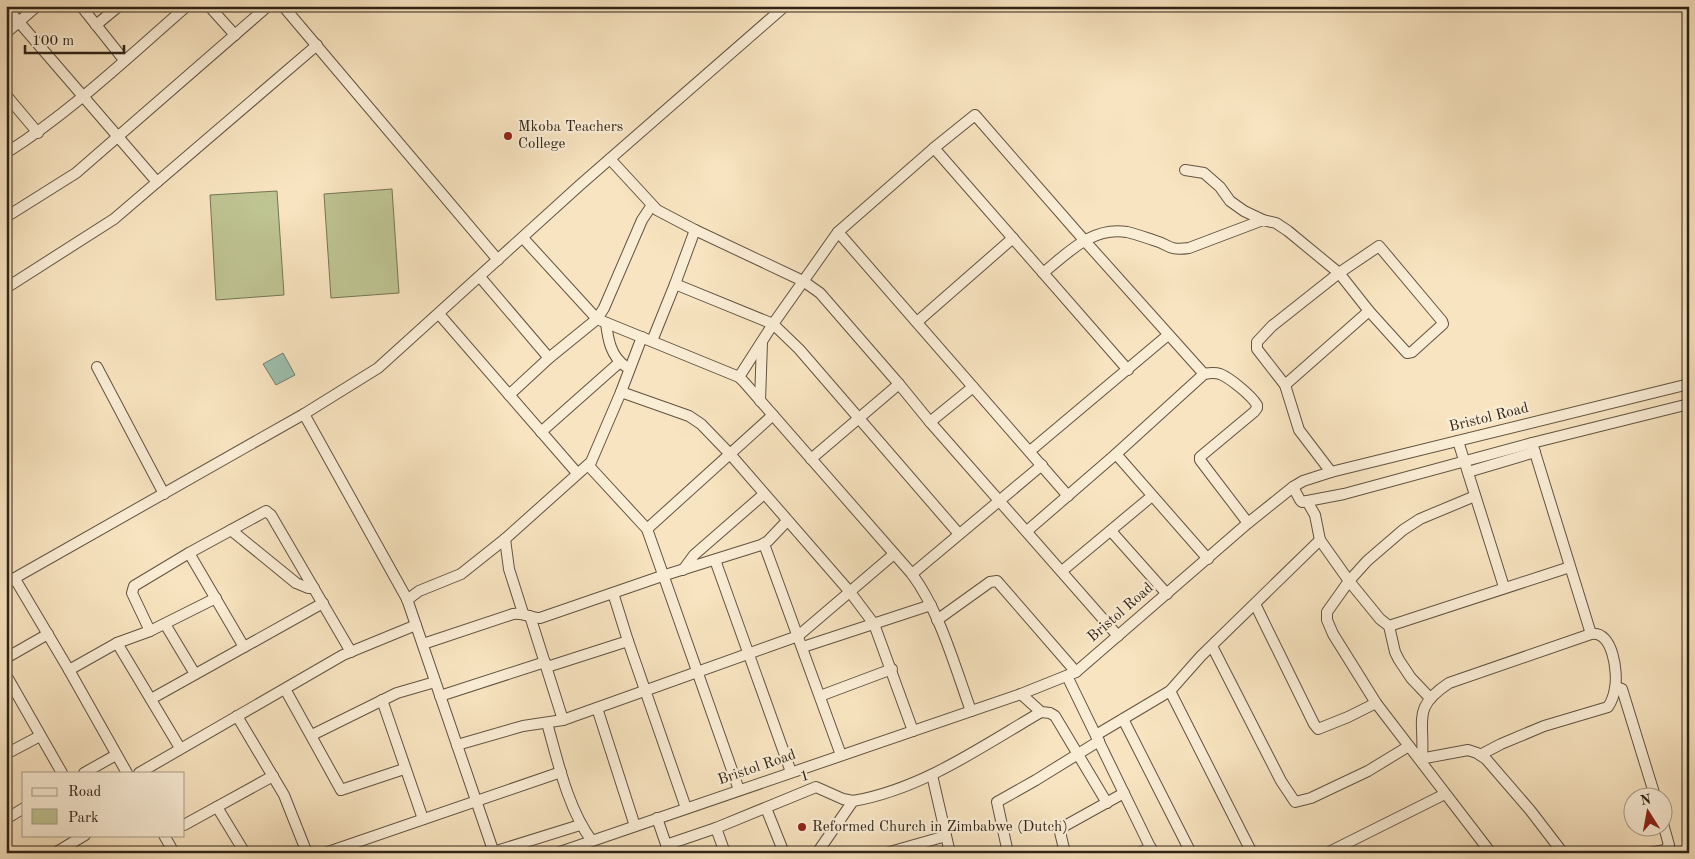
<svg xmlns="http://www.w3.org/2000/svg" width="1695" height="859" font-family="'Old Standard TT',serif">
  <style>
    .green { fill: #bec492; stroke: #767454 }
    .water { fill: #9ebfae; stroke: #728172 }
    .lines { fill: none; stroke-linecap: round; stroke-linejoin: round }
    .minor-casing { stroke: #615341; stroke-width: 12 }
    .minor { stroke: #faedd6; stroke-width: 10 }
    .poi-dot { fill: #8f2418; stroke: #faedd6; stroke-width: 2 }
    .labels { text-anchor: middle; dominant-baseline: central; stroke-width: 4.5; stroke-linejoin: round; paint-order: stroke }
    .poi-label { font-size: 15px; fill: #2f2317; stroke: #faedd6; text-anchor: start }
    .street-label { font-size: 15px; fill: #2f2317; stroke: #faedd6 }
  </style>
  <rect width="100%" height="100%" fill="#f8e4c0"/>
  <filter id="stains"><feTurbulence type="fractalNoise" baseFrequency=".004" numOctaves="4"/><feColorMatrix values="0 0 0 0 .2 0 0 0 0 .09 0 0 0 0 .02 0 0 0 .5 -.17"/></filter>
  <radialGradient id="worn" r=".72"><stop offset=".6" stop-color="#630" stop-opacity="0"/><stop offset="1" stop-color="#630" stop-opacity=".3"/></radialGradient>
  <g class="green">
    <path d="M392,189L399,293L331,298L324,194Z"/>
    <path d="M277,191L284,295L216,300L210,195Z"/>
  </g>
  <path class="water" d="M283,353L295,375L276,385L263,364Z"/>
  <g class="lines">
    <g class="minor-casing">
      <g id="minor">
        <path d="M81,6L124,60"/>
        <path d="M209,6L235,35"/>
        <path d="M283,6L498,260"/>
        <path d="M6,7L157,182"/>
        <path d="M96,25L119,6"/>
        <path d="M6,33L37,6"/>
        <path d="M6,95L38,133"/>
        <path d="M934,148L1128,370"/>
        <path d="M6,153C72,111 128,57 187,6"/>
        <path d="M610,159L657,210L695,230L803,281L820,293L899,384L930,422L1118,636"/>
        <path d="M1185,170L1204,173L1220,187L1230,201L1244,211L1263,220"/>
        <path d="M6,217L76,173L268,6"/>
        <path d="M838,232L1068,496"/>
        <path d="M523,238L597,319L739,377L744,382L912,574C940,612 955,667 971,711"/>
        <path d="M1043,273C1068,253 1092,226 1127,232C1136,234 1144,237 1153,240C1171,245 1167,251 1189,248L1263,220L1276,223L1288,231L1339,273L1369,311L1285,385"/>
        <path d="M480,277L549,358"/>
        <path d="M675,284L773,324L799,349L959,534"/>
        <path d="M6,288L114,219L317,45"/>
        <path d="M439,314L577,473"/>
        <path d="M917,322L1013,238"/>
        <path d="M606,323C608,340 611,356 625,366"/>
        <path d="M652,341L675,284L695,230"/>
        <path d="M97,367L164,494"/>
        <path d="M739,377L773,324L838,232L934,148L975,115L1084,240L1204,374"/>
        <path d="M621,392L689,416L701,424L730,454L850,592L874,624L913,731"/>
        <path d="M509,395L549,358L597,319L604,308L642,220L652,205"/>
        <path d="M760,401L762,342"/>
        <path d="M304,414L407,599L494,853"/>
        <path d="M930,422L973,387"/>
        <path d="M541,432L620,362"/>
        <path d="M1458,441L1504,587"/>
        <path d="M1532,443L1591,634"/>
        <path d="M1030,451L1168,335"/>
        <path d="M1116,454L1208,559"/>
        <path d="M811,459L899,384"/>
        <path d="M588,465L647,529L739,790"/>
        <path d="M1331,472L1299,430L1285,385L1257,349V342L1272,326L1339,273L1379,246L1442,321L1443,324L1412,352L1407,353L1369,311"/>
        <path d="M1468,472L1535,452"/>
        <path d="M1293,487L1300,500L1302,502L1344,494L1532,443L1689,404"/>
        <path d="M1475,496L1420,519L1403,530L1367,561L1349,581L1327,612V620L1333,634L1376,703L1491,853"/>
        <path d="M1307,501L1315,515L1320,540"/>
        <path d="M647,529L773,415"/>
        <path d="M231,530L296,583L308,588H314"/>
        <path d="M1027,531L1116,454L1204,374C1209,373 1214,372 1220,374C1230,378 1251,395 1257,405V408L1254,412L1200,457V460L1248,523"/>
        <path d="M1111,531L1167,594"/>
        <path d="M505,539L509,569L523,613"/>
        <path d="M764,544L841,755"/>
        <path d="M189,553L244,647"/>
        <path d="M715,560L791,772"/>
        <path d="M683,570L694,555L764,494"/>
        <path d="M1062,571L1152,496"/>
        <path d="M912,574L1042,465"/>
        <path d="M15,579L69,670L127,773"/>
        <path d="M6,583L304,414L378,368L580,185L785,6"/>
        <path d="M407,600L419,591L461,574L505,539L591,462L621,392L642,337"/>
        <path d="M1255,604L1314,724L1318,729L1348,717L1376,703"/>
        <path d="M530,616L563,720"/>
        <path d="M937,620L990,582L997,581L1076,672"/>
        <path d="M165,624L195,674"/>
        <path d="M1389,626L1570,567"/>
        <path d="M150,631L216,598"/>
        <path d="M628,641L686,808"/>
        <path d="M117,643L180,748"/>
        <path d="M423,644L513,614C523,612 530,618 540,618L662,576L761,545L768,541L787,521"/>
        <path d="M1212,646L1281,781L1295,802L1311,798L1368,771L1409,746"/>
        <path d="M803,647L931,605"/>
        <path d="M6,658L48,634"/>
        <path d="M547,667L628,641L613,593"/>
        <path d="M69,670L117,643L150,631L132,593L134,586L189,553L266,511L271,515L351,652"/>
        <path d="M6,675L62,773"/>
        <path d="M1067,676L1153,853"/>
        <path d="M1616,687L1622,689L1655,796"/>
        <path d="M285,689L341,790L404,769"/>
        <path d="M1170,691L1252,853"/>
        <path d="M1021,694L1041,712L1050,713L1055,716L1107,803"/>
        <path d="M440,696L545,662"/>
        <path d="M820,696L892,669"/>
        <path d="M151,699L323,603"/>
        <path d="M382,700L423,819"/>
        <path d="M597,708L635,826"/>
        <path d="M237,716L284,795L307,853"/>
        <path d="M1123,719L1191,853"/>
        <path d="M547,723C558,762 568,809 592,841"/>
        <path d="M312,735L397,693L435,682"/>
        <path d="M1096,735L1170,691L1201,656L1320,540L1349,581L1380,619L1389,626L1395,652L1399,660L1411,678L1430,698"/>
        <path d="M457,745L523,726L563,720L798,636L894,554"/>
        <path d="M6,754L40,736"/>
        <path d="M1422,758C1425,720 1411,708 1449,683L1591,634C1613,630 1618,673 1615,688C1614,695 1612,701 1608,707L1544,726L1501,744L1480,755"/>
        <path d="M1420,759L1468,750L1477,753L1486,759L1530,810L1563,853"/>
        <path d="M84,773L116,755"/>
        <path d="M139,773L343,655L416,625"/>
        <path d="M932,775L950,853"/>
        <path d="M217,807L245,853"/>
        <path d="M766,808L784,853"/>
        <path d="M657,818L669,853"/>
        <path d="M6,819L24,808"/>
        <path d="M184,825L273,776"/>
        <path d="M716,828L725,853"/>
        <path d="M164,835L174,853"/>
        <path d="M666,845L716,828L816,787L843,799L853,801"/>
        <path d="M55,853L85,835"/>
        <path d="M325,853L561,772"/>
        <path d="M490,853L580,825"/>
        <path d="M557,853L1021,694L1076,672L1248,523L1293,487L1303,481L1331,472L1689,384"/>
        <path d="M817,853L853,801C922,789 981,747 1041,712"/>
        <path d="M886,853L946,836"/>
        <path d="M1008,853L997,802L1036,780L1099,741"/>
        <path d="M1065,853L1060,832L1061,828L1124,793"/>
        <path d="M1138,853L1151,848"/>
        <path d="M1327,853L1445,794"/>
        <path d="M1650,853L1665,850L1669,845L1662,820"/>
      </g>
    </g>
    <use href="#minor" class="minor"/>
  </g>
  <g class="poi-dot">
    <circle cx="508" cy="136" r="5"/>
    <circle cx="802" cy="827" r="5"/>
  </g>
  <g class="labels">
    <g class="poi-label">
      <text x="518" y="127">Mkoba Teachers<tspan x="518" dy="17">College</tspan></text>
      <text x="812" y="827">Reformed Church in Zimbabwe (Dutch)</text>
    </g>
    <g class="street-label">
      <text transform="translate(1489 418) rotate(-14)">Bristol Road</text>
      <text transform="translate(1121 613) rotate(-41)">Bristol Road</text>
      <text transform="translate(757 768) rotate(-19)">Bristol Road</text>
      <text transform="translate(805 777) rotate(-16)">1</text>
    </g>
  </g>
  <rect width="1695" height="859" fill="none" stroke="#f8e4c0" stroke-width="25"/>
  <rect x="8" y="8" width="1680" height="844" fill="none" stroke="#2f2317" stroke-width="2.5"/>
  <rect x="12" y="12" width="1670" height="834" fill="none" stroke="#2f2317"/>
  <rect x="22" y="772" width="162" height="65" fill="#faedd6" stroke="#a99c8a"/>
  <rect x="32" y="788" width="25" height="8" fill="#faedd6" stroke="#a99c8a"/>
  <text x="68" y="796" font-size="15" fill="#2f2317">Road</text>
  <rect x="32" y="809" width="25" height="15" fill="#bec492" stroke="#a99c8a"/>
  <text x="68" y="822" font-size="15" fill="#2f2317">Park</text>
  <g transform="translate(1648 812) rotate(349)"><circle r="24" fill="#faedd6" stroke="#a99c8a"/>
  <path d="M0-4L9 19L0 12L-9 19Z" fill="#8f2418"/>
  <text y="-8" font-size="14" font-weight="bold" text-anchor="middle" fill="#2f2317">N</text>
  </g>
  <path d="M25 45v8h99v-8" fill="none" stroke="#2f2317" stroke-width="2.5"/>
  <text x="32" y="45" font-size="15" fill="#2f2317" stroke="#faedd6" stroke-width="4" paint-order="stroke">100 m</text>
  <rect width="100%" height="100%" filter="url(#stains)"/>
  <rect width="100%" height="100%" fill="url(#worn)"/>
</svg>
